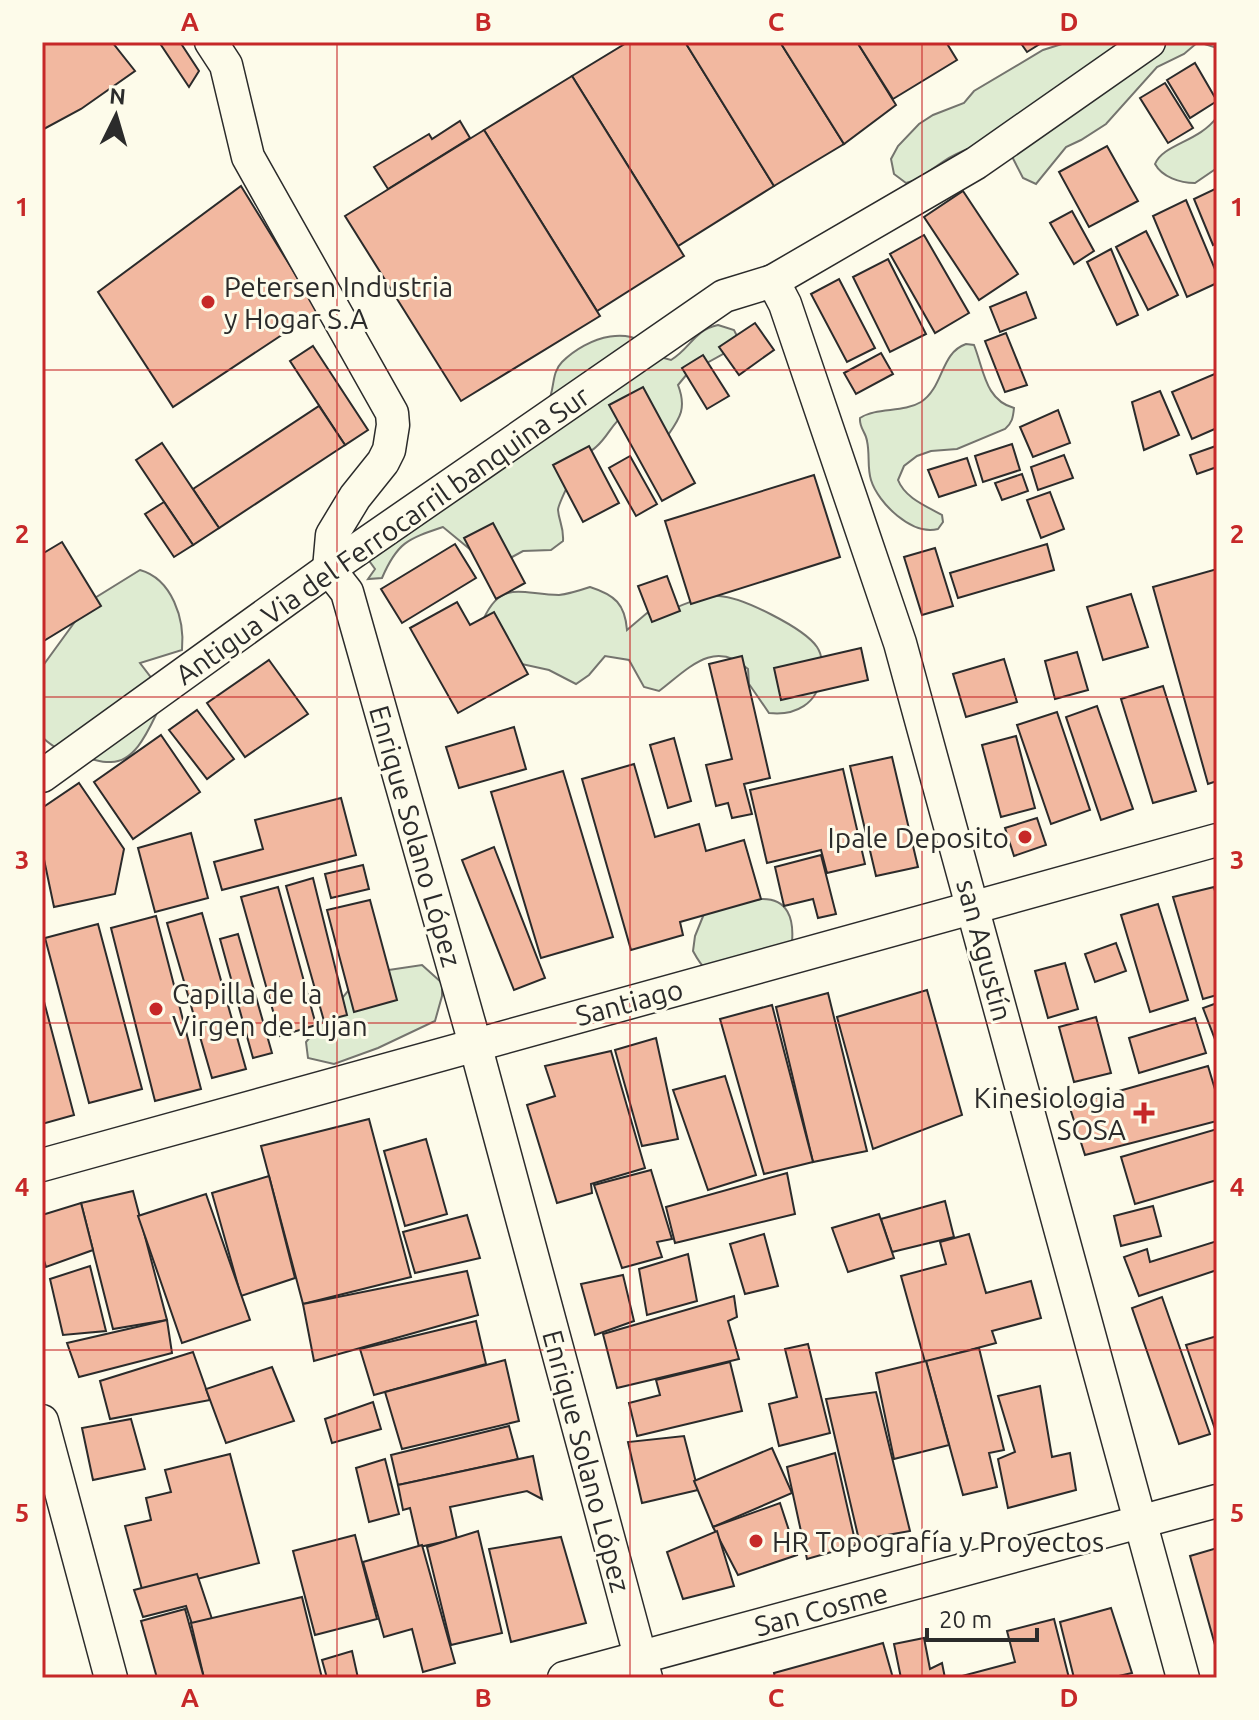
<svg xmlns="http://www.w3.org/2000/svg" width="1259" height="1720" font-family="Ubuntu,sans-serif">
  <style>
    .green { fill: #deebd1; stroke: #74746e; stroke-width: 2 }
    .building { fill: #f2b8a0; stroke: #2b2b2b; stroke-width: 2 }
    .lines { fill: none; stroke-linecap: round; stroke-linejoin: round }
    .minor-casing { stroke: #2b2b2b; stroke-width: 35 }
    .minor { stroke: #fdfbea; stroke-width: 32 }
    .grid { fill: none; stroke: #c62828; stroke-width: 2; stroke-opacity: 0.55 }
    .poi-dot { fill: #c62828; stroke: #fdfbea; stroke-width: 3 }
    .labels { text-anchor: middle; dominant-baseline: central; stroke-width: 6; stroke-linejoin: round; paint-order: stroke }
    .poi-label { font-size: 28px; fill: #2b2b2b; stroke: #fdfbea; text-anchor: start }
    .street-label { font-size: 28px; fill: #2b2b2b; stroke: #fdfbea }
    .neatline { fill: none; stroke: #c62828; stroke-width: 3 }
    .grid-label { font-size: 26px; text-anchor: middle; font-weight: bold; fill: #c62828 }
  </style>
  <rect width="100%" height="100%" fill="#fdfbea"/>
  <g class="green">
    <path d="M1068,42H1217V48L1198,42L1184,54L1157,67L1106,124L1081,140L1066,147L1036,184L1023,178L1003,139C983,143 961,150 944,161C930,170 922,179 906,183L894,174L891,159L898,146L919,124L933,115L964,103L974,91L1043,50Z"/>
    <path d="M1217,117V168L1195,183C1180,183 1162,177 1155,164C1163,144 1199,142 1217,117Z"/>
    <path d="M718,325L734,330L741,344L687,374L678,385C688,411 678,420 664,441L625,414C612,423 608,437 596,447C591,452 585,453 582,459C577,466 558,504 558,510C559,522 564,527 563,541L551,550L523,551L503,562L477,555L443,527C407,539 397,543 382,578L368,579L375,569L357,544L548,403C555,389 551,373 562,362C587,337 634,321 656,356L671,360C691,348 694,330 718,325Z"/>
    <path d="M966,344L974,345C984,370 985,400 1014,408C1013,418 1012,423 1005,429L957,449L931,451L917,456L904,466L898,480C905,498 926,506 942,515L943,522L938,529C912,536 878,503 871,480C867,468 870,454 867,441C866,432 859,428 860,418C877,407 903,413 921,402C944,387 940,353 966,344Z"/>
    <path d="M140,570C172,579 185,619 182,650L140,663L159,688L162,703C151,723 138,762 111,762C103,763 94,759 86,758C68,755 56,750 42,737V667L90,601Z"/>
    <path d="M590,587C615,595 625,604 627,630L647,613L662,615C675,607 704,595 719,596C742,597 804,628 817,647C823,656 822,665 821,676C818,704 795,716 769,713L749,684L748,669C714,638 688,669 659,691L644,687L629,660L605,656L589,675L576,684L549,670L503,660L481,625C500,577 521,595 559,595C569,594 581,590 590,587Z"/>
    <path d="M761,899C788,898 794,919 792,942C791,948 792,955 789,960C785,968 778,973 770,977C737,996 711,985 693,951L695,936L706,909Z"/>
    <path d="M422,965L442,983V996L435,1021L378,1048L334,1064L308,1058L306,1042L362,974Z"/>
  </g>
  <g class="building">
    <path d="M42,42H112L135,71L81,109L42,130Z"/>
    <path d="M159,42H180L199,71L189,87Z"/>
    <path d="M628,42H685L774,186L678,246L572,76Z"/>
    <path d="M685,42H780L844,144L774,186Z"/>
    <path d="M780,42H857L896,105L844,144Z"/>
    <path d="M857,42H946L957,60L893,99Z"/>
    <path d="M1020,42H1043L1027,52Z"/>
    <path d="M1195,63L1217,101L1190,118L1167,80Z"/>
    <path d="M572,76L684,256L597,311L484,130Z"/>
    <path d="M1165,83L1193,128L1168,143L1140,98Z"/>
    <path d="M460,121L470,138L388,189L374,167L429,134L432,139Z"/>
    <path d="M484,130L600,316L461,401L345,216Z"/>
    <path d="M1107,146L1138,201L1089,227L1059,172Z"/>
    <path d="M241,186L318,311L173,407L98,292Z"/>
    <path d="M1217,188V243L1213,245L1194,199Z"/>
    <path d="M963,191L1018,274L979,300L924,217Z"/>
    <path d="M1186,200L1217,274V283L1187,297L1153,216Z"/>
    <path d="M1072,211L1094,251L1074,264L1050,223Z"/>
    <path d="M1146,231L1178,295L1148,310L1116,247Z"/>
    <path d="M924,235L969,313L935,333L890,254Z"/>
    <path d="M1111,249L1138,315L1117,325L1087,262Z"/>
    <path d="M888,259L926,334L890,352L853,277Z"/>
    <path d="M839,279L875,348L847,362L811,294Z"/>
    <path d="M1026,292L1036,318L1000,332L990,307Z"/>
    <path d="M755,323L774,350L739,375L719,347Z"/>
    <path d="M1006,333L1027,385L1005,392L985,341Z"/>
    <path d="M313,346L368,430L345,445L290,361Z"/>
    <path d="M881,353L893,374L856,394L844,373Z"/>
    <path d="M703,355L729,396L707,409L682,368Z"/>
    <path d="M1217,373V428L1192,439L1172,392Z"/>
    <path d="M643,387L695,483L662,501L609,405Z"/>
    <path d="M1160,391L1179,435L1144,450L1132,402Z"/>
    <path d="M319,406L345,445L219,528L193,489Z"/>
    <path d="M1058,410L1070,443L1033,457L1020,427Z"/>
    <path d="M162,443L219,528L193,545L136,460Z"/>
    <path d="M1012,444L1020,470L983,482L975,456Z"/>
    <path d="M589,446L619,503L583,522L553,465Z"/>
    <path d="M1216,446L1217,467L1197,474L1190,455Z"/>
    <path d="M1064,455L1073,478L1038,490L1031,467Z"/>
    <path d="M630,456L657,504L636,516L609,468Z"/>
    <path d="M967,458L976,485L939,497L928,470Z"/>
    <path d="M1022,474L1028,491L1002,500L995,483Z"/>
    <path d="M814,475L840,557L691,604L665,521Z"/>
    <path d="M1050,492L1064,529L1041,538L1027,500Z"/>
    <path d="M164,502L193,545L174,557L145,514Z"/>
    <path d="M493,523L525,583L496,599L464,538Z"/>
    <path d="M62,542L101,606L42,642V554Z"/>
    <path d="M455,544L476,578L402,623L381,589Z"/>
    <path d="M1047,544L1054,570L958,598L950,573Z"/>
    <path d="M935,548L953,606L922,615L904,557Z"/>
    <path d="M1217,569V781L1208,784L1153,587Z"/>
    <path d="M667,576L680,611L652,622L638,586Z"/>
    <path d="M1131,594L1148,647L1103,660L1087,607Z"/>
    <path d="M457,602L470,625L494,612L528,674L458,713L410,628Z"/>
    <path d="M861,648L868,680L781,700L774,668Z"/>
    <path d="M1077,652L1088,690L1055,699L1045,661Z"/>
    <path d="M742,656L770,778L744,784L752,814L732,818L728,803L716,806L706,765L732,759L709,664Z"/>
    <path d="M1004,659L1017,702L966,717L953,674Z"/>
    <path d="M269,660L308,714L245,757L207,703Z"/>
    <path d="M1163,686L1196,791L1153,803L1121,699Z"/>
    <path d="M1097,706L1133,809L1101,820L1066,717Z"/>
    <path d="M197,710L234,759L207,779L169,730Z"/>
    <path d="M1057,712L1090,810L1051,824L1017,725Z"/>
    <path d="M514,727L526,769L459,788L446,747Z"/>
    <path d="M161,735L200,792L133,839L94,782Z"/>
    <path d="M1016,736L1035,808L1001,817L982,745Z"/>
    <path d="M674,738L691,801L668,808L650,745Z"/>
    <path d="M892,757L918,867L876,876L850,766Z"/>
    <path d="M634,764L655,837L699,824L706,851L744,840L761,899L680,922L683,935L631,950L582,779Z"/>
    <path d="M843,769L865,864L827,873L821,850L767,863L750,790Z"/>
    <path d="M563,771L613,937L541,958L491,792Z"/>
    <path d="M79,783L124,849L115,894L54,907L42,850V808Z"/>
    <path d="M341,798L356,855L222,890L214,862L263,849L255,820Z"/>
    <path d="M1037,818L1046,845L1014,856L1005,828Z"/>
    <path d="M191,833L208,898L155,912L138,848Z"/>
    <path d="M494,847L545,978L514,990L462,860Z"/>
    <path d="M821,855L836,914L818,918L813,899L784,906L775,867Z"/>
    <path d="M363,865L369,889L331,898L325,874Z"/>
    <path d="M313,878L347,1015L324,1021L286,886Z"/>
    <path d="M278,887L316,1025L280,1036L241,897Z"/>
    <path d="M1214,887L1217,899V995L1203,999L1173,897Z"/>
    <path d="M370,900L397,1000L354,1012L327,910Z"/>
    <path d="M1158,904L1188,1000L1150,1012L1121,915Z"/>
    <path d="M202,913L246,1069L212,1078L167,923Z"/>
    <path d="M156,916L201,1089L155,1101L111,928Z"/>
    <path d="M98,924L142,1089L89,1103L45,938Z"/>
    <path d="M238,934L272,1053L253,1058L220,939Z"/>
    <path d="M1116,943L1126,971L1095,982L1085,954Z"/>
    <path d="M1065,963L1078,1009L1048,1018L1035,971Z"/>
    <path d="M927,990L962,1115L873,1149L837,1017Z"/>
    <path d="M828,993L867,1151L813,1162L776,1007Z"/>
    <path d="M42,994L74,1115L42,1124Z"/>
    <path d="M1217,1003V1042H1216L1203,1008Z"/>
    <path d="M772,1005L813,1162L764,1174L720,1019Z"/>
    <path d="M1096,1017L1111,1073L1074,1082L1059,1027Z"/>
    <path d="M1195,1018L1206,1053L1139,1073L1129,1038Z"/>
    <path d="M656,1038L678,1139L642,1146L615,1050Z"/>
    <path d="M611,1051L645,1168L591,1184L592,1193L557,1203L527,1105L555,1096L545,1066Z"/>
    <path d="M1208,1066L1217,1096V1121L1085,1155L1069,1105Z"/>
    <path d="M725,1076L756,1175L708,1190L673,1090Z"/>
    <path d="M369,1119L411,1277L303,1304L261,1146Z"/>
    <path d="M1217,1129V1180L1135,1204L1121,1157Z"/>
    <path d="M426,1139L447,1214L405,1226L384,1151Z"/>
    <path d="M651,1170L672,1239L657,1242L662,1257L622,1268L594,1185Z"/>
    <path d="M787,1173L795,1214L675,1243L666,1207Z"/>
    <path d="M269,1176L295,1278L241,1296L212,1193Z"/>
    <path d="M133,1191L167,1320L113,1329L81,1203Z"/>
    <path d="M206,1194L250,1320L182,1343L138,1216Z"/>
    <path d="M945,1201L954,1237L892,1252L881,1219Z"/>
    <path d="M81,1203L93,1250L46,1267L42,1254V1215Z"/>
    <path d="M1153,1206L1161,1236L1121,1246L1114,1216Z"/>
    <path d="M879,1214L894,1258L848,1272L832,1228Z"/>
    <path d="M467,1215L480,1258L415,1273L403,1232Z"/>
    <path d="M764,1234L778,1286L745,1294L730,1244Z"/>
    <path d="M969,1234L986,1293L1031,1281L1041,1318L992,1331L996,1343L925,1362L901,1276L946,1264L940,1242Z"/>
    <path d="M1217,1241V1270L1139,1296L1124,1257L1147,1249L1150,1262Z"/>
    <path d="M688,1254L697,1301L647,1315L639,1269Z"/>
    <path d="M90,1266L106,1331L63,1335L50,1279Z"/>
    <path d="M467,1271L478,1315L314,1361L303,1304Z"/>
    <path d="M623,1275L634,1321L595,1335L581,1284Z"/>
    <path d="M734,1296L737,1317L728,1321L739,1359L617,1388L603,1334Z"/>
    <path d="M1162,1297L1210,1434L1179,1444L1132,1308Z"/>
    <path d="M167,1320L172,1353L79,1377L67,1343Z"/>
    <path d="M476,1321L486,1364L374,1395L360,1349Z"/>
    <path d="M1217,1336V1431L1216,1432L1186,1345Z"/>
    <path d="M808,1344L830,1433L779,1446L769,1404L797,1397L785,1349Z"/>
    <path d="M979,1348L1004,1450L989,1453L997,1487L963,1495L926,1361Z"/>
    <path d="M193,1352L210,1400L110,1419L100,1381Z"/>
    <path d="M505,1360L519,1421L402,1449L385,1392Z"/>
    <path d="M926,1361L949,1445L894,1459L876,1373Z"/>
    <path d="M730,1362L742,1411L637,1436L629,1403L660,1395L656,1380Z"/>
    <path d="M272,1367L294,1421L226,1443L206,1389Z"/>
    <path d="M1040,1386L1052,1457L1070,1453L1076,1490L1008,1508L998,1459L1015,1452L998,1396Z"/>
    <path d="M876,1392L910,1531L859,1540L826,1399Z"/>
    <path d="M373,1402L381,1429L332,1443L325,1419Z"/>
    <path d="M131,1419L145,1469L93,1480L82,1428Z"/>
    <path d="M509,1426L518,1459L398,1485L391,1455Z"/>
    <path d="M684,1436L698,1490L642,1503L628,1442Z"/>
    <path d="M772,1448L792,1493L713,1527L694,1481Z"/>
    <path d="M835,1453L856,1545L807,1559L787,1467Z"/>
    <path d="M230,1454L259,1563L143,1593L125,1526L151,1520L146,1498L171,1492L165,1470Z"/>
    <path d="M533,1456L542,1499L527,1491L450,1507L457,1539L419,1547L410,1508L403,1510L398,1485Z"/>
    <path d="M385,1459L399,1514L369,1522L356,1468Z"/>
    <path d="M780,1503L797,1555L738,1575L713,1527Z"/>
    <path d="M478,1531L502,1633L451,1645L427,1547Z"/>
    <path d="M717,1531L734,1586L683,1599L667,1552Z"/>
    <path d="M355,1535L377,1619L315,1635L293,1551Z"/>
    <path d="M561,1537L586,1623L511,1642L489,1549Z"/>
    <path d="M422,1545L455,1663L423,1672L412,1629L384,1637L363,1562Z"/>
    <path d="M1217,1548V1652L1190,1556Z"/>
    <path d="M197,1574L212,1619L192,1624L186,1606L143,1617L134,1590Z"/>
    <path d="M302,1597L322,1678H204L191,1623Z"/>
    <path d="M1111,1608L1132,1673L1110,1678H1074L1060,1622Z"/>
    <path d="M185,1609L204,1678H157L141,1621Z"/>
    <path d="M1054,1619L1069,1678H962V1676L1015,1662L1007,1631Z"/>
    <path d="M924,1638L930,1669L942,1663L945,1678H901L894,1644Z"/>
    <path d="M883,1643L893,1678H775L774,1673Z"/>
    <path d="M352,1651L358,1678H327L322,1660Z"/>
  </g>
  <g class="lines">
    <g class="minor-casing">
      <g id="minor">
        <path d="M211,42L226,65L248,157L392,413L393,425L389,450L383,462L355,497L332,535L329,569L347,592L475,1044L646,1678"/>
        <path d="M773,281L976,163L1149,42"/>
        <path d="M42,776L329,569L724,296L773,281L785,304L900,643L1183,1678"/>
        <path d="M42,1165L1217,840"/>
        <path d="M42,1421L111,1678"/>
        <path d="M564,1678L1217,1501"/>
      </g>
    </g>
    <use href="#minor" class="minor"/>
  </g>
  <path class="grid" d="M337,42V1678M630,42V1678M922,42V1678M42,370H1217M42,697H1217M42,1023H1217M42,1350H1217"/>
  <g class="poi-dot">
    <circle cx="208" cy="302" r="8"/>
    <circle cx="1025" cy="837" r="8"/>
    <circle cx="156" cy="1009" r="8"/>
    <path d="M1140 1101h8v8h8v8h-8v8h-8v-8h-8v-8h8z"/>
    <circle cx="756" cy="1541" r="8"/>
  </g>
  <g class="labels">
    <g class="poi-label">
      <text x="224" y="286">Petersen Industria<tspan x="224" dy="32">y Hogar S.A</tspan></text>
      <text x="1009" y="837" text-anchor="end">Ipale Deposito</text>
      <text x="172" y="993">Capilla de la<tspan x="172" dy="32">Virgen de Lujan</tspan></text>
      <text x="1126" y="1097" text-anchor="end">Kinesiologia<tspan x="1126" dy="32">SOSA</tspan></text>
      <text x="772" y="1541">HR Topografía y Proyectos</text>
    </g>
    <g class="street-label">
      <text transform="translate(382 535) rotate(-35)">Antigua Via del Ferrocarril banquina Sur</text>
      <text transform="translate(416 836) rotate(74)">Enrique Solano López</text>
      <text transform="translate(985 950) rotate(75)">san Agustín</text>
      <text transform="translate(629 1002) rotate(-15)">Santiago</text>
      <text transform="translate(587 1461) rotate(75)">Enrique Solano López</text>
      <text transform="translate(821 1609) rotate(-15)">San Cosme</text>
    </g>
  </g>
  <rect width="1259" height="1720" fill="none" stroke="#fdfbea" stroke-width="88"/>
  <g transform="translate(116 116) rotate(5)" stroke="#fdfbea" stroke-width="6" paint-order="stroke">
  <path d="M0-6L14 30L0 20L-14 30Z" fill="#2b2b2b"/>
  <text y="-12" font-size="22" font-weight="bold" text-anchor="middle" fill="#2b2b2b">N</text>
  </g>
  <path d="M927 1628v12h110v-12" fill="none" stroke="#2b2b2b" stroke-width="4"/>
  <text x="939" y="1628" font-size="24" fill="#2b2b2b" stroke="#fdfbea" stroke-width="6" paint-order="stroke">20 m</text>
  <rect x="44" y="44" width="1171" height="1632" class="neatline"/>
  <g class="grid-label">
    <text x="190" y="31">A</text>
    <text x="483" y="31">B</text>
    <text x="776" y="31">C</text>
    <text x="1069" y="31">D</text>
    <text x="22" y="216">1</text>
    <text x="1237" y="216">1</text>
    <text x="22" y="543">2</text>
    <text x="1237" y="543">2</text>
    <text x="22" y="869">3</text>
    <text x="1237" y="869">3</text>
    <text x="22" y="1196">4</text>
    <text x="1237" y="1196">4</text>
    <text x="22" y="1522">5</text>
    <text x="1237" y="1522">5</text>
    <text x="190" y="1707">A</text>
    <text x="483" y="1707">B</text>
    <text x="776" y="1707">C</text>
    <text x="1069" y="1707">D</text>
  </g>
</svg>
